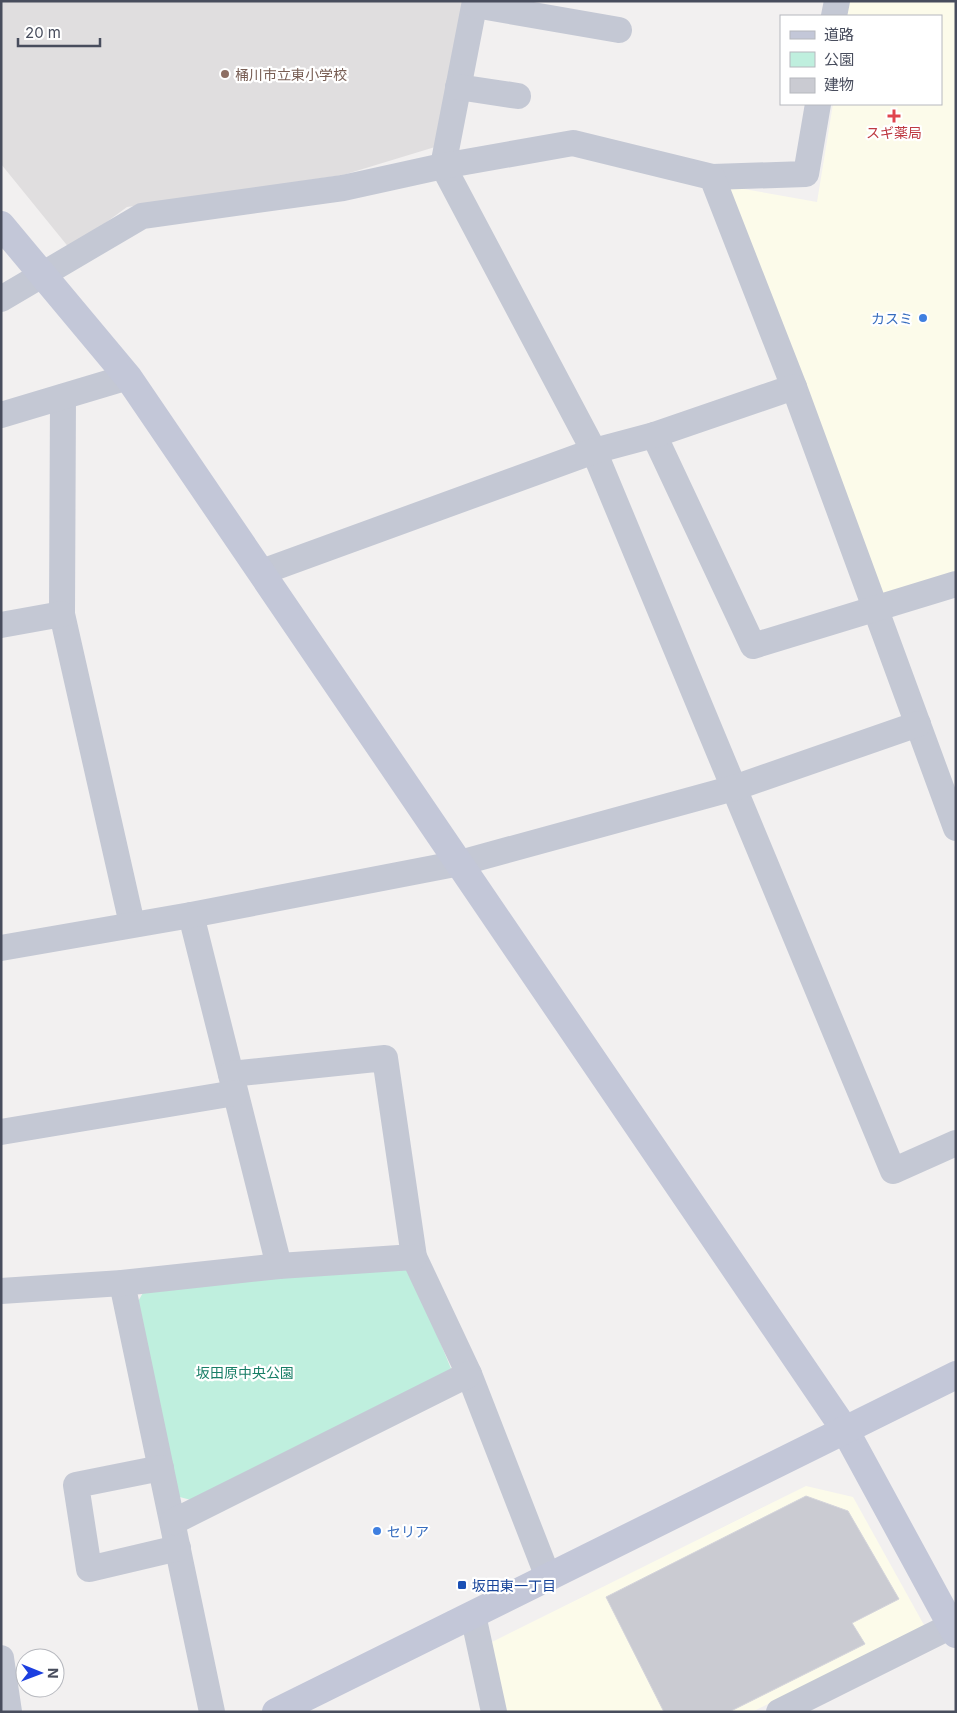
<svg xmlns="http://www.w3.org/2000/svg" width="957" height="1713" font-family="Inter,'Noto Sans JP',sans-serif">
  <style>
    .commercial { fill: #fcfbea }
    .education { fill: #e0dedf }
    .green { fill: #bfefde }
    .building { fill: #cacbd2; stroke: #d4d4db }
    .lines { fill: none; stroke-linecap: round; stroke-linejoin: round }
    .street { stroke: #c4c8d4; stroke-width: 26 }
    .secondary { stroke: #c3c7d8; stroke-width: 28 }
    .education-dot { fill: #8d6e63; stroke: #fff; stroke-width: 2 }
    .health-dot { fill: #e0444e; stroke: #fff; stroke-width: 2 }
    .shop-dot { fill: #3f7fe0; stroke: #fff; stroke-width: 2 }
    .transit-dot { fill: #1a4fb4; stroke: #fff; stroke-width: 2 }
    .labels { text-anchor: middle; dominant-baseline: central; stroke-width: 4.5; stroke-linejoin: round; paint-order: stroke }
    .education-label { font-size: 14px; fill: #785e54; stroke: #fff; text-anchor: start }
    .health-label { font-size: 14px; fill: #be3a42; stroke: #fff }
    .shop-label { font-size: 14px; fill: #366cbe; stroke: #fff; text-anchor: end }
    .park-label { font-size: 14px; fill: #187e66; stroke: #fff }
    .transit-label { font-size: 14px; fill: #164399; stroke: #fff; text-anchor: start }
  </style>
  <rect width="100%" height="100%" fill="#f2f0f0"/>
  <g class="commercial">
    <path d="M849,1H956V574L882,598L727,186L817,202L833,104H941V16H847Z"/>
    <path d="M806,1486L853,1497L924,1625L752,1712H504L490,1643Z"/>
  </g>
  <path class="education" d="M1,1H464L435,147L343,175L127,207L70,249L1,164Z"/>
  <path class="green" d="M408,1264L452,1371L191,1500L176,1496L136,1305L144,1291Z"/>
  <path class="building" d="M806,1496L848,1511L899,1599L852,1623L865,1644L729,1712H664L606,1597Z"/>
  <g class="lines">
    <g class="street">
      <path d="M475,1L443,166L594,451L893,1171L956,1143"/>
      <path d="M475,5L619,30"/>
      <path d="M834,16L837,1"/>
      <path d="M458,87L518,96"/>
      <path d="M712,177L806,174L818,104"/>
      <path d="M1,299L142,216L343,188L443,166L573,143L712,177L794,387L956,828"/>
      <path d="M63,397L62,614L132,924"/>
      <path d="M1,415L128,377"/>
      <path d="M654,435L753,646L956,584"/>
      <path d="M262,572L594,451L654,435L794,387"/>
      <path d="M1,625L62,614"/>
      <path d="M191,915L279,1266"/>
      <path d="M1,948L191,915L460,863L734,788L918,724"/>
      <path d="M231,1074L385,1058L414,1257L469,1374L548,1577"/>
      <path d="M1,1132L235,1093"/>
      <path d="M122,1283L212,1712"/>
      <path d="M1,1291L122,1283L279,1266L414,1257"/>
      <path d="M161,1468L76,1485L89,1569L178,1548"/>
      <path d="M173,1522L469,1374"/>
      <path d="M473,1615L494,1712"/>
      <path d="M1,1658L9,1712"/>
      <path d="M779,1712L951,1626"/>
    </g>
    <g class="secondary">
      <path d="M1,225L128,377L845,1430L956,1634"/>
      <path d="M276,1712L956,1375"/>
    </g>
  </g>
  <circle class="education-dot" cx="225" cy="74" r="5"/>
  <path class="health-dot" d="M891.5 108.5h5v5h5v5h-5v5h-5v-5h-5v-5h5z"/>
  <g class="shop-dot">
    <circle cx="923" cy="318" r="5"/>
    <circle cx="377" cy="1531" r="5"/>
  </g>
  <rect class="transit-dot" x="457" y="1580" width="10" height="10" rx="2.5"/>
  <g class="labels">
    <g class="education-label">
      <text x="235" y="74">桶川市立東小学校</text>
    </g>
    <g class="health-label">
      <text x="894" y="132">スギ薬局</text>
    </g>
    <g class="shop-label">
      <text x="913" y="318">カスミ</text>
      <text x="387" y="1531" text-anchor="start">セリア</text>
    </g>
    <g class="park-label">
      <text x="245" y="1372">坂田原中央公園</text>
    </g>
    <g class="transit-label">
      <text x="472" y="1585">坂田東一丁目</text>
    </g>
  </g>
  <rect width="957" height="1713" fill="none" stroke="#484d5d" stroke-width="5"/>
  <rect x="780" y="15" width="162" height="90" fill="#ffffff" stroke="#b6b8be"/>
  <rect x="790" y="31" width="25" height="8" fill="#c3c7d8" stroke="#b6b8be"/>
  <text x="824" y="40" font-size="15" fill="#484d5d">道路</text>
  <rect x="790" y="52" width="25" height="15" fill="#bfefde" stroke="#b6b8be"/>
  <text x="824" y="65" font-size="15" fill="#484d5d">公園</text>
  <rect x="790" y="78" width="25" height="15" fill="#cacbd2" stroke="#b6b8be"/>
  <text x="824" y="90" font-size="15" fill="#484d5d">建物</text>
  <g transform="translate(40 1673) rotate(91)"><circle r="24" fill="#ffffff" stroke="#b6b8be"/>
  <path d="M0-4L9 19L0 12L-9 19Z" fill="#1c3fe0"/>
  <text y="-8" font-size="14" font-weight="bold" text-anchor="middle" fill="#484d5d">N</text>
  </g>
  <path d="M18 38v8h82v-8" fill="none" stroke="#484d5d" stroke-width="2.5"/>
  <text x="25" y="38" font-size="15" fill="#484d5d" stroke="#ffffff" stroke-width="4" paint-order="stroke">20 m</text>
</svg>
